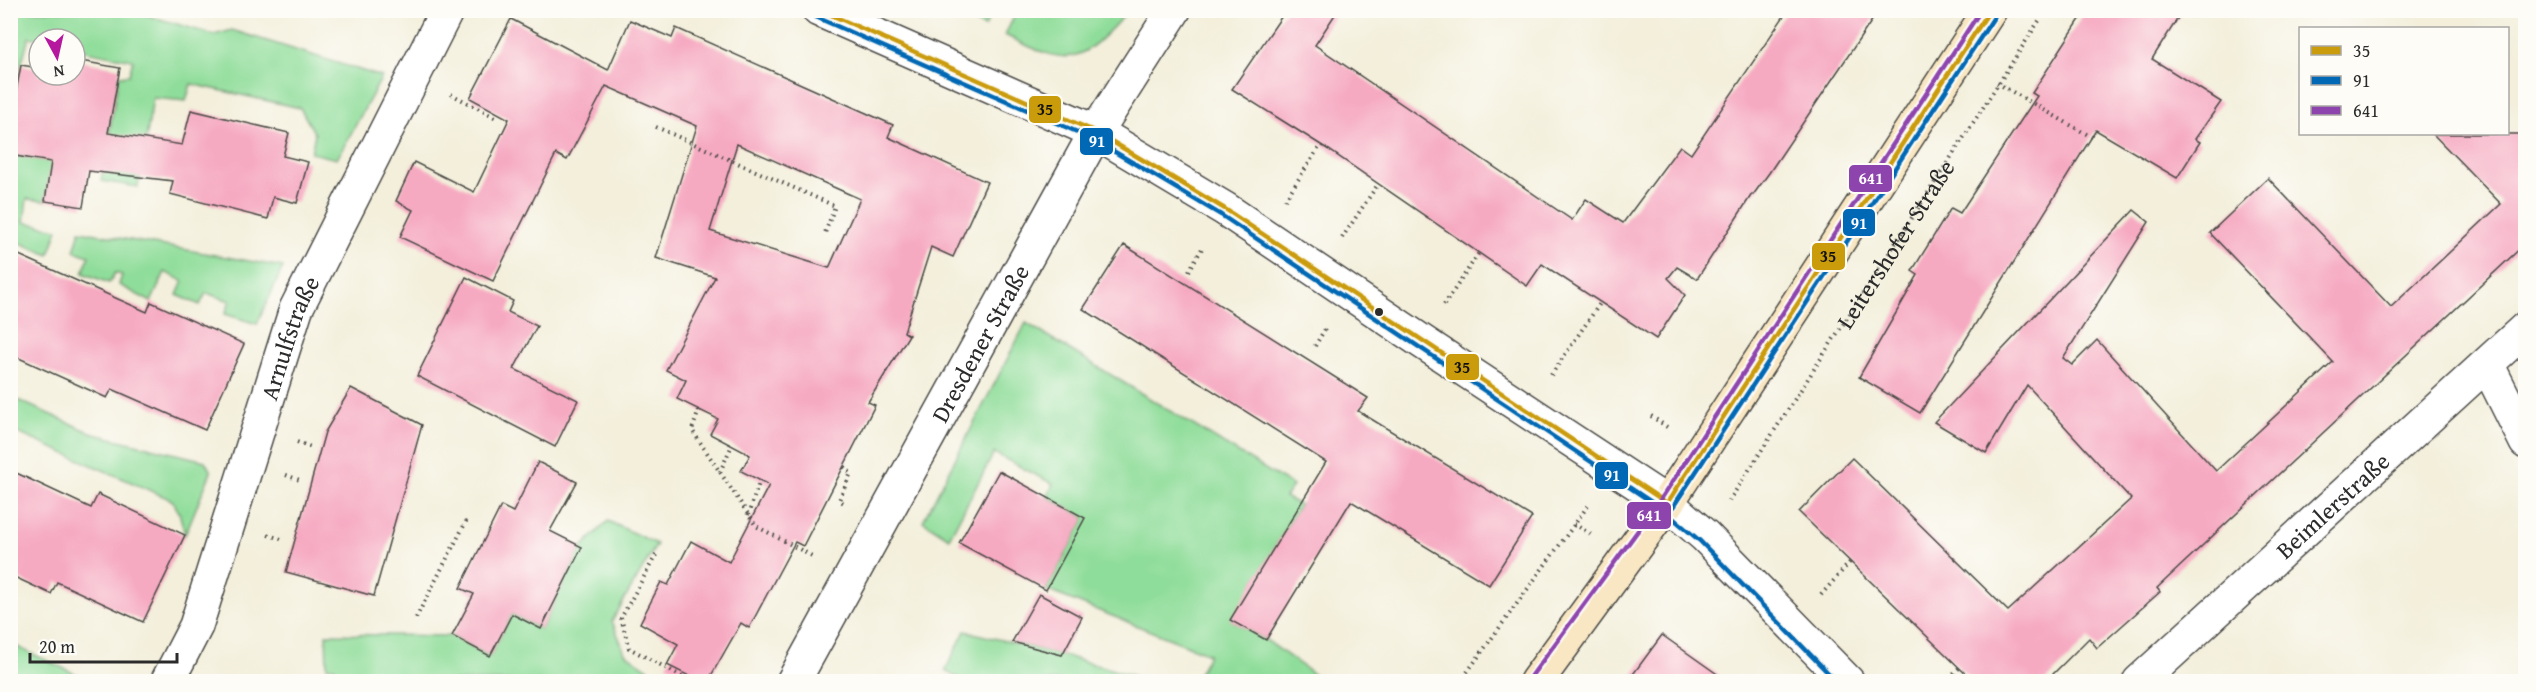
<svg xmlns="http://www.w3.org/2000/svg" width="2536" height="692" font-family="'Gentium Book Plus',serif">
  <style>
    .green { fill: #8fdd9a; stroke: #5d8462; stroke-width: 1.5 }
    .building { fill: #f6aac2; fill-rule: evenodd }
    .lines { fill: none; stroke-linecap: round; stroke-linejoin: round }
    .street-casing { stroke: #494845; stroke-width: 36 }
    .secondary-casing { stroke: #494845; stroke-width: 36 }
    .path { stroke: #494845; stroke-width: 4; stroke-dasharray: 1.5 4.5; stroke-linecap: butt }
    .street { stroke: #fff; stroke-width: 33 }
    .secondary { stroke: #f9e7c3; stroke-width: 33 }
    .bus-1-casing { stroke: #fdfcf7; stroke-width: 9 }
    .bus-2-casing { stroke: #fdfcf7; stroke-width: 9 }
    .bus-3-casing { stroke: #fdfcf7; stroke-width: 9 }
    .bus-1 { stroke: #ca9b0b; stroke-width: 4.5 }
    .bus-2 { stroke: #0068b4; stroke-width: 4.5 }
    .bus-3 { stroke: #8e44ad; stroke-width: 4.5 }
    .bus-dot { fill: #2b2b2b; stroke: #fdfcf7; stroke-width: 2 }
    .labels { text-anchor: middle; dominant-baseline: central; stroke-width: 4.5; stroke-linejoin: round; paint-order: stroke }
    .street-label { font-size: 24px; fill: #2b2b2b; stroke: #fdfcf7 }
    .line-badge { stroke: #fdfcf7; stroke-width: 2 }
    .badge-label { font-size: 16px; text-anchor: middle; font-weight: bold; fill: #fff }
    .pale-badge-label { font-size: 16px; text-anchor: middle; font-weight: bold; fill: #111 }
  </style>
  <rect width="100%" height="100%" fill="#fdfcf7"/>
  <filter id="ink" filterUnits="userSpaceOnUse"><feTurbulence type="fractalNoise" baseFrequency=".0167" numOctaves="2"/><feDisplacementMap in="SourceGraphic" scale="12" xChannelSelector="R" yChannelSelector="G"/><feConvolveMatrix kernelMatrix="1 2 1 2 8 2 1 2 1" color-interpolation-filters="sRGB"/></filter>
  <filter id="wash" filterUnits="userSpaceOnUse"><feTurbulence type="fractalNoise" baseFrequency=".008" numOctaves="4" result="noise"/><feDisplacementMap in="SourceGraphic" scale="24" xChannelSelector="R" yChannelSelector="G"/><feGaussianBlur stdDeviation="1.35" result="paint"/><feColorMatrix in="noise" values="0 0 0 0 0 0 0 0 0 0 0 0 0 0 0 0 0 1.4 0 .05"/><feComposite in="paint" operator="in"/></filter>
  <g filter="url(#wash)">
    <rect width="100%" height="100%" fill="#f3efdb"/>
    <g class="green">
      <path d="M11,11H133L214,35L232,30L382,77L337,159L311,153L315,134L300,108L191,84L186,101L153,98L138,187L101,181L119,76L129,75L133,60L75,49V39H39L29,37L21,65L11,123Z"/>
      <path d="M950,11L992,10V11L985,27Z"/>
      <path d="M1017,11V10L1128,11C1078,66 1071,68 1005,35Z"/>
      <path d="M10,155L52,162L45,201L27,199L24,222L58,229L49,255L11,239Z"/>
      <path d="M80,231L283,267L257,324L225,314L230,301L206,293L200,305L177,295L183,281L165,272L151,302L119,285L122,275L115,273L109,283L83,273L89,256L74,251Z"/>
      <path d="M1026,323L1293,486L1285,497L1300,505L1231,620L1266,640L1323,681H1195L1209,654L1046,590L1085,518L1047,497L1053,484L994,453L949,538L923,521Z"/>
      <path d="M11,397L94,434L205,461L211,472L185,535L179,512L172,500L11,430Z"/>
      <path d="M608,521L657,544L612,621L625,653L666,681H354L333,667H327L326,634L452,636L490,656L512,614L541,629L582,547Z"/>
      <path d="M965,631L1062,655L1151,681H964L945,671Z"/>
      <path d="M10,644H11L91,681H11Z"/>
    </g>
    <g id="blocks">
      <g class="building">
        <path d="M1286,10H1338L1315,45L1572,220L1586,199L1623,223L1680,146L1691,154L1788,10H1879L1769,173L1753,195L1752,194L1697,279L1677,267L1668,278L1685,295L1656,339L1542,264L1527,286L1329,150L1232,89Z"/>
        <path d="M2086,10H2183L2152,59L2221,102L2195,139L2200,142L2177,178L2096,130L1920,413L1859,377L1918,275L1912,271L1951,208L1960,213L2037,96L2032,93Z"/>
        <path d="M511,19L608,70L630,20L672,38L676,28L893,125L888,137L987,182L953,257L931,247L904,332L909,335L868,402L875,405L803,546L795,542L749,628L741,623L708,681H699L667,665L678,644L640,623L661,582L668,585L691,541L729,562L769,485L741,471L750,455L710,434L718,419L677,399L686,380L666,370L715,277L656,258L697,126L606,86L567,160L556,154L493,281L400,237L413,210L396,201L414,162L474,192L509,119L470,98ZM737,144L860,199L829,268L710,231Z"/>
        <path d="M75,60L120,68L108,133L182,145L191,110L289,133L283,156L308,162L297,203L273,197L268,219L170,194L173,181L89,171L83,207L45,201L51,162L10,155V123L21,65L39,68V75H75Z"/>
        <path d="M2433,134H2526V243L2157,588L2160,592L2097,648L2089,638L2046,681H1973L1799,512L1852,458L2008,611L2131,499L2027,385L1986,453L1934,422L2134,210L2149,222L2063,358L2072,365L2097,340L2216,471L2333,362L2210,233L2268,178L2391,307L2501,204Z"/>
        <path d="M1124,245L1368,398L1358,411L1532,517L1489,585L1351,501L1266,640L1230,620L1326,462L1083,309Z"/>
        <path d="M10,251L147,312L151,302L244,344L205,430L112,389L107,398L10,354Z"/>
        <path d="M466,277L513,301L508,312L537,326L514,369L578,400L555,447L417,376Z"/>
        <path d="M351,388L422,425L374,596L286,572L325,432Z"/>
        <path d="M538,462L577,482L550,531L582,547L541,629L512,614L490,656L452,636L474,594L460,588L501,506L513,512Z"/>
        <path d="M10,470L91,508L98,494L185,535L143,622L57,582L51,594L10,575Z"/>
        <path d="M999,471L1085,518L1046,590L959,543Z"/>
        <path d="M1039,594L1082,617L1062,655L1012,642Z"/>
        <path d="M1662,635L1727,681H1628Z"/>
      </g>
    </g>
  </g>
  <g filter="url(#ink)">
    <use href="#blocks" fill-opacity="0" stroke="#494845" stroke-width="1.5"/>
    <g class="lines">
      <g class="street-casing">
        <g id="street">
          <path d="M819,10L1096,132L1225,209L1421,341L1667,503L1705,536L1848,682"/>
          <path d="M2487,364L2526,442"/>
          <path id="s2" d="M167,682L196,626L296,309L447,10"/>
          <path id="s3" d="M793,682L1096,132L1174,10"/>
          <path id="s4" d="M2139,682L2526,328"/>
        </g>
      </g>
      <g class="secondary-casing">
        <path id="secondary" d="M1536,682L1667,503L1990,10"/>
      </g>
      <g class="path">
        <path d="M1997,83L2095,139"/>
        <path d="M451,94L498,119"/>
        <path d="M656,127L835,206L825,233"/>
        <path d="M1285,200L1320,146"/>
        <path d="M1342,238L1378,184"/>
        <path d="M1189,271L1204,245"/>
        <path d="M1444,305L1479,253"/>
        <path d="M1315,346L1325,329"/>
        <path d="M1551,375L1601,302"/>
        <path d="M699,410L692,430L756,526L814,557"/>
        <path d="M1651,416L1667,427"/>
        <path d="M297,442L313,448"/>
        <path d="M844,467L851,473L839,500L844,503"/>
        <path d="M720,472L732,445"/>
        <path d="M286,475L300,480"/>
        <path id="s1" d="M1729,501L2046,10"/>
        <path d="M748,515L760,480"/>
        <path d="M1574,524L1592,535"/>
        <path d="M268,535L285,540"/>
        <path d="M656,555L621,618L629,648L692,682"/>
        <path d="M1821,595L1850,562"/>
        <path d="M416,618L468,518"/>
        <path d="M1460,682L1590,503"/>
        <path d="M1945,682L1959,668"/>
      </g>
      <use href="#street" class="street"/>
      <use href="#secondary" class="secondary"/>
      <g class="bus-1-casing">
        <g id="bus-1">
          <path d="M820,10L1096,132L1225,209L1667,503"/>
          <path d="M1667,503L1990,10"/>
        </g>
      </g>
      <g class="bus-2-casing">
        <g id="bus-2">
          <path d="M816,17L1093,139L1221,215L1662,509L1700,541L1837,682"/>
          <path d="M1673,507L1996,14"/>
        </g>
      </g>
      <g class="bus-3-casing">
        <path id="bus-3" d="M1530,678L1661,499L1981,10"/>
      </g>
      <use href="#bus-1" class="bus-1"/>
      <use href="#bus-2" class="bus-2"/>
      <use href="#bus-3" class="bus-3"/>
    </g>
  </g>
  <circle class="bus-dot" cx="1379" cy="312" r="5"/>
  <g class="labels">
    <g class="street-label">
      <text stroke="none"><textPath href="#s1" startOffset="306">Leitershofer Straße</textPath></text>
      <text stroke="none"><textPath href="#s2" startOffset="366">Arnulfstraße</textPath></text>
      <text stroke="none"><textPath href="#s3" startOffset="387">Dresdener Straße</textPath></text>
      <text stroke="none"><textPath href="#s4" startOffset="262">Beimlerstraße</textPath></text>
    </g>
  </g>
  <g class="line-badge">
    <rect x="1028" y="95" width="34" height="29" rx="6" fill="#ca9b0b"/>
    <rect x="1079" y="127" width="35" height="29" rx="6" fill="#0068b4"/>
    <rect x="1848" y="164" width="45" height="29" rx="6" fill="#8e44ad"/>
    <rect x="1842" y="208" width="34" height="29" rx="6" fill="#0068b4"/>
    <rect x="1811" y="242" width="35" height="29" rx="6" fill="#ca9b0b"/>
    <rect x="1445" y="353" width="35" height="28" rx="6" fill="#ca9b0b"/>
    <rect x="1594" y="461" width="35" height="29" rx="6" fill="#0068b4"/>
    <rect x="1626" y="501" width="46" height="29" rx="6" fill="#8e44ad"/>
  </g>
  <g class="badge-label">
    <text x="1097" y="147">91</text>
    <text x="1871" y="184">641</text>
    <text x="1859" y="229">91</text>
    <text x="1612" y="481">91</text>
    <text x="1649" y="521">641</text>
  </g>
  <g class="pale-badge-label">
    <text x="1045" y="115">35</text>
    <text x="1828" y="262">35</text>
    <text x="1462" y="373">35</text>
  </g>
  <rect width="2536" height="692" fill="none" stroke="#fdfcf7" stroke-width="36"/>
  <rect x="2299" y="27" width="210" height="108" fill="#fdfcf7" stroke="#a9a8a5" stroke-width="1.5"/>
  <rect x="2311" y="46" width="30" height="9" fill="#ca9b0b" stroke="#a9a8a5" stroke-width="1.5"/>
  <text x="2353" y="57" font-size="18" fill="#2b2b2b">35</text>
  <rect x="2311" y="76" width="30" height="9" fill="#0068b4" stroke="#a9a8a5" stroke-width="1.5"/>
  <text x="2353" y="87" font-size="18" fill="#2b2b2b">91</text>
  <rect x="2311" y="106" width="30" height="9" fill="#8e44ad" stroke="#a9a8a5" stroke-width="1.5"/>
  <text x="2353" y="117" font-size="18" fill="#2b2b2b">641</text>
  <g transform="translate(57 57) rotate(172)"><circle r="28" fill="#fdfcf7" stroke="#a9a8a5" stroke-width="1.5"/>
  <path d="M0-4.5L10 22L0 15L-10 22Z" fill="#b5179e"/>
  <text y="-9" font-size="16" font-weight="bold" text-anchor="middle" fill="#2b2b2b">N</text>
  </g>
  <path d="M30 653v9h147v-9" fill="none" stroke="#2b2b2b" stroke-width="3"/>
  <text x="39" y="653" font-size="18" fill="#2b2b2b" stroke="#fdfcf7" stroke-width="4.5" paint-order="stroke">20 m</text>
</svg>
